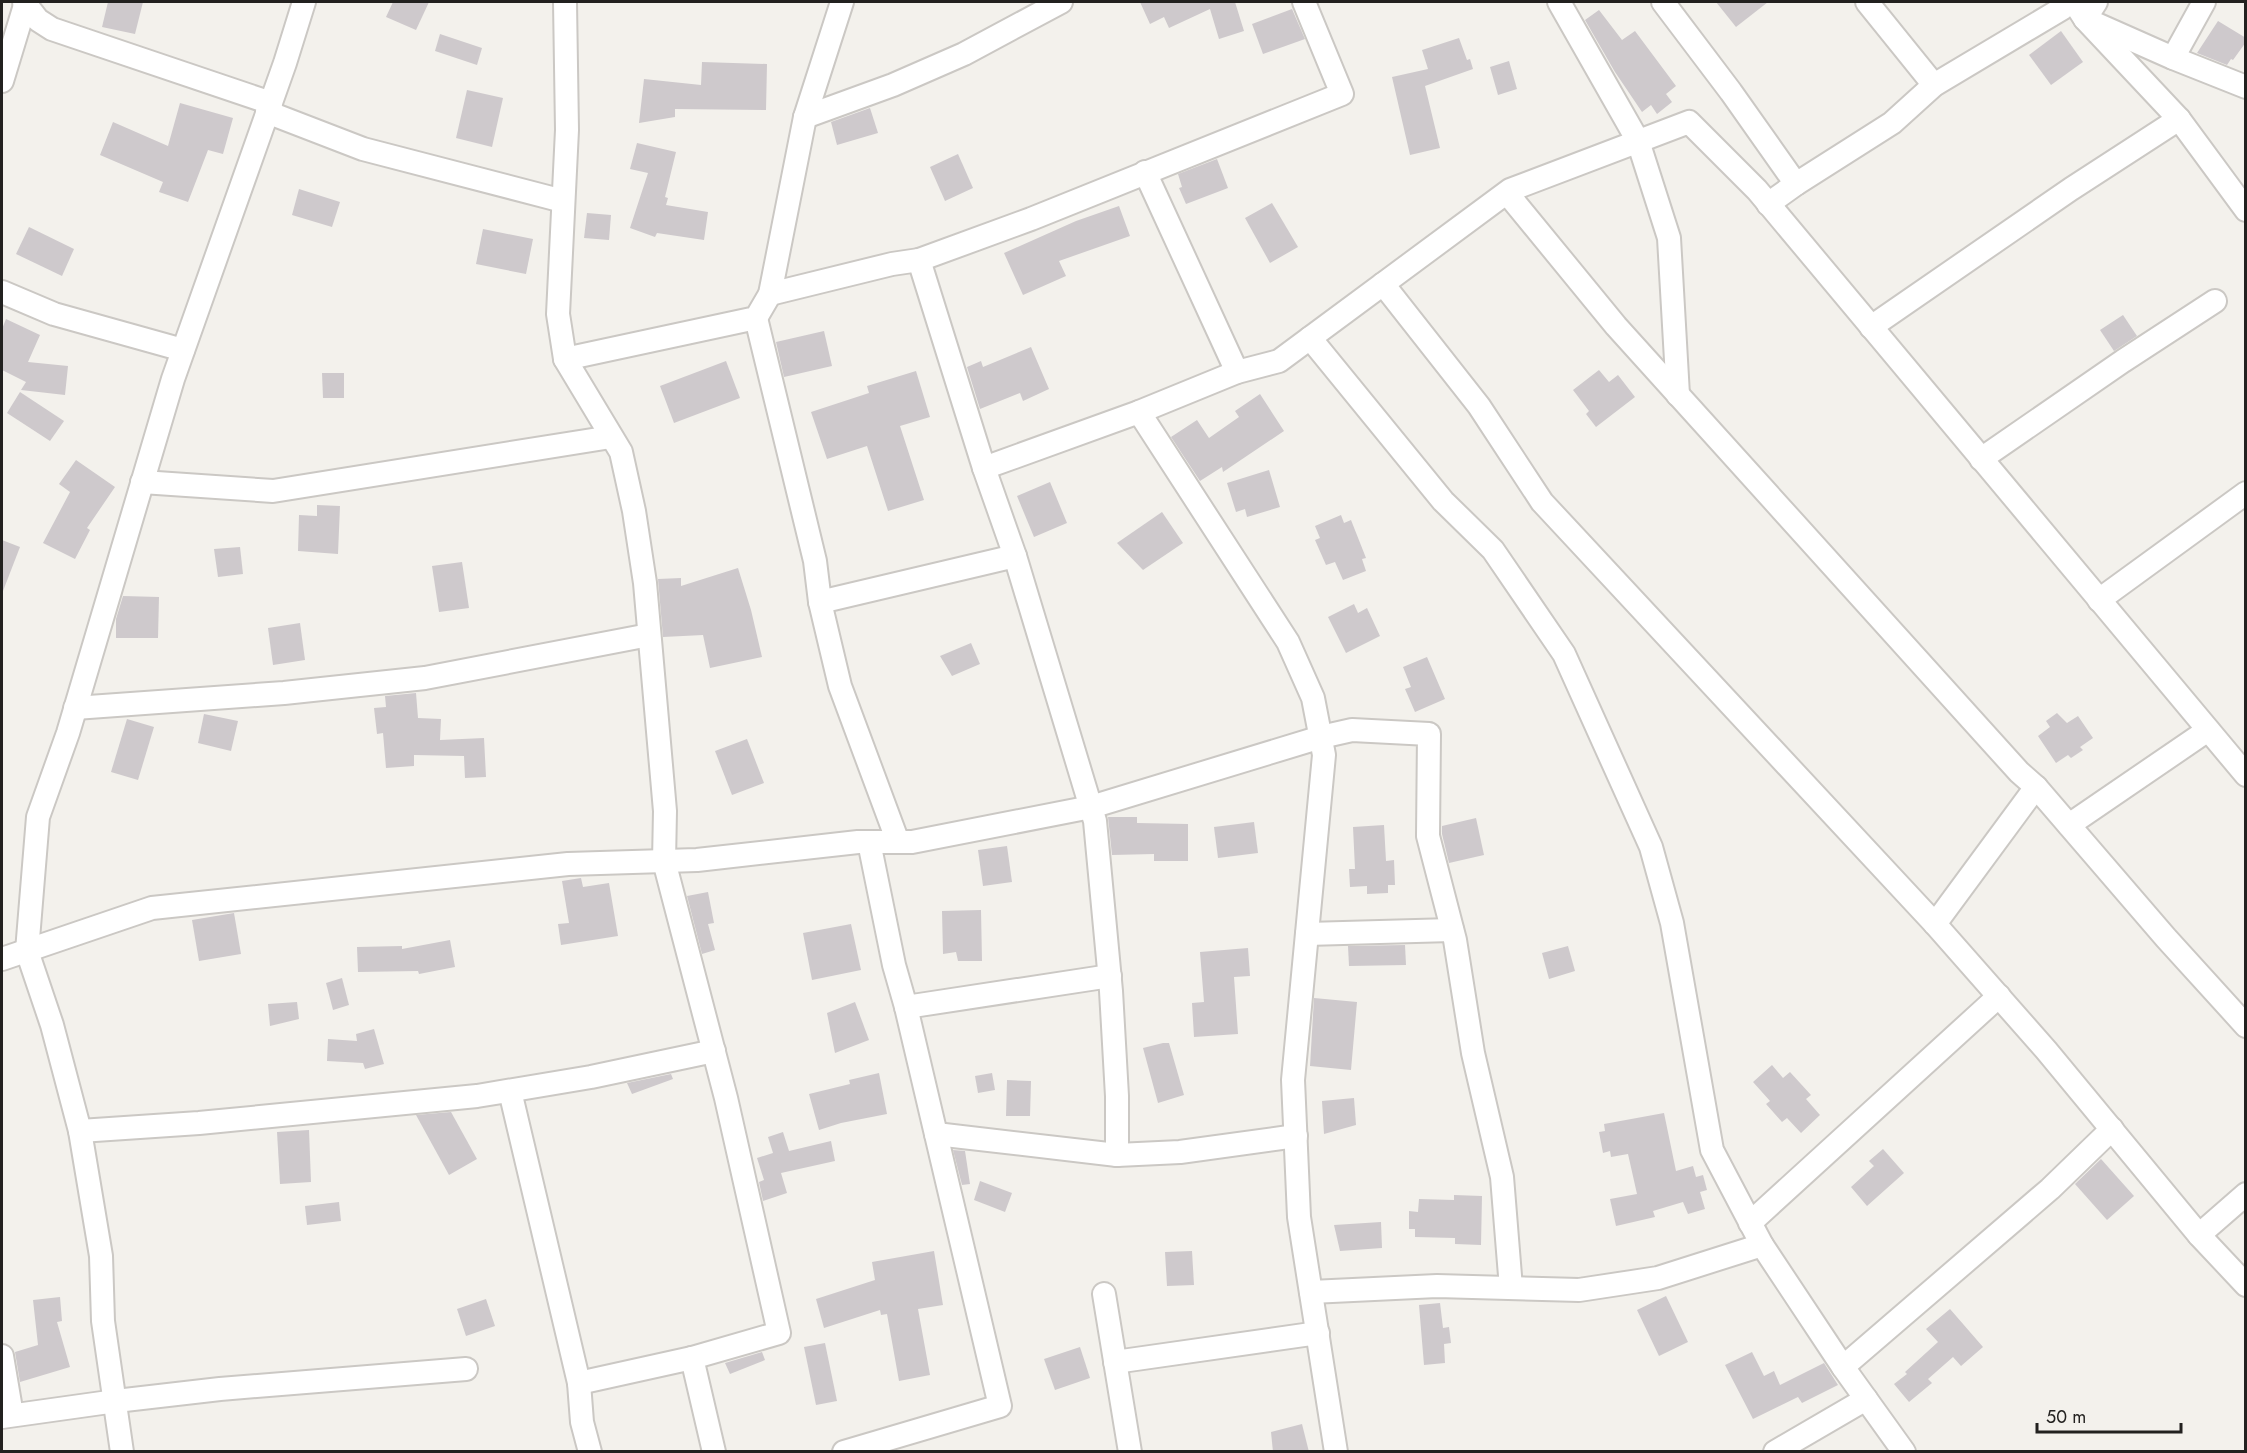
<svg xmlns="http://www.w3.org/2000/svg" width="2247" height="1453" font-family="Jost,sans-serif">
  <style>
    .building { fill: #cec9cc }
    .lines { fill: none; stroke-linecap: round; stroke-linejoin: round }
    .minor-casing { stroke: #cbc8c4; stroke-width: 26 }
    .minor { stroke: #fff; stroke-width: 22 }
  </style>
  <rect width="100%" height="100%" fill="#f3f1ec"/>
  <g class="building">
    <path d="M108,2H143L135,34L102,27Z"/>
    <path d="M393,2H429L416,30L386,17Z"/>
    <path d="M1140,2H1235L1244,31L1219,39L1210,9L1169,28L1164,17L1150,24Z"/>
    <path d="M1716,2H1768L1736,27Z"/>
    <path d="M1292,9L1305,39L1263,54L1252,24Z"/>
    <path d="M1599,10L1622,40L1635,31L1676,86L1666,94L1672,102L1657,114L1651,105L1642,112L1615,72L1585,20Z"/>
    <path d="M2218,21L2246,38V42L2233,60L2231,59L2227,65L2197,53Z"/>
    <path d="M2061,31L2083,62L2051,85L2029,55Z"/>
    <path d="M440,34L482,48L477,65L435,51Z"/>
    <path d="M1459,38L1467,60L1470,59L1473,69L1425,86L1440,148L1410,155L1392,77L1428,69L1422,50Z"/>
    <path d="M1509,61L1517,89L1498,95L1490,67Z"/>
    <path d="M702,62L767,64L766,110L675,109V117L639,123L644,79L701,85Z"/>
    <path d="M467,90L503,98L492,147L456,138Z"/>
    <path d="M180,103L233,118L223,154L208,150L188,202L159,192L163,182L100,155L113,122L168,146Z"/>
    <path d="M870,108L878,133L837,145L831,122Z"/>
    <path d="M637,143L676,152L665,197L668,198L666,205L708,212L704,240L657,233L655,237L630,228L648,173L630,169Z"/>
    <path d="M958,154L973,188L945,201L930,167Z"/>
    <path d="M1217,159L1228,188L1186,204L1179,188L1182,187L1178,174Z"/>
    <path d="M299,189L340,202L332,227L292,215Z"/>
    <path d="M1272,203L1298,247L1270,263L1245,218Z"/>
    <path d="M1119,206L1130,236L1059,261L1066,276L1023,295L1004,253L1076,221Z"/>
    <path d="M587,213L611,215L609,240L584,238Z"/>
    <path d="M29,227L74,249L62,276L16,254Z"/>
    <path d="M483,229L533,239L526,274L476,264Z"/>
    <path d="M2123,315L2137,336L2114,351L2100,330Z"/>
    <path d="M6,319L40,335L28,362L68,366L65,395L21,390L26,382L2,370V329Z"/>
    <path d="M824,331L832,366L784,377L776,342Z"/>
    <path d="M1031,347L1049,389L1023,401L1020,393L980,409L967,367L981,361L983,367Z"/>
    <path d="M726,361L740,398L674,423L660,386Z"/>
    <path d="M1599,370L1609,382L1618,375L1635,397L1596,427L1586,414L1589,411L1573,390Z"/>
    <path d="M916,371L930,417L900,426L924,500L888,511L867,446L827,459L811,412L869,393L867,386Z"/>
    <path d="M322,373H344V398H323Z"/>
    <path d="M20,392L64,421L50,441L7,413Z"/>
    <path d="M1260,394L1284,431L1223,472L1222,467L1200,481L1171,437L1197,420L1209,438L1239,417L1235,411Z"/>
    <path d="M76,460L115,487L87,528L90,530L75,559L43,543L70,492L59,484Z"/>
    <path d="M1269,470L1280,507L1247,517L1245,509L1236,512L1227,483Z"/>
    <path d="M1050,482L1067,523L1034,537L1017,496Z"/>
    <path d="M317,505L340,506L338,554L298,551L299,515L317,516Z"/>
    <path d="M1162,512L1183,543L1143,570L1117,543Z"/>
    <path d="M1341,515L1344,523L1351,520L1366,558L1362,559L1366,571L1343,580L1335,562L1326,565L1315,540L1320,538L1315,526Z"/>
    <path d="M2,540L20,547L3,591H2Z"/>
    <path d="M240,547L243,574L218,577L214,549Z"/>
    <path d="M462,562L469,608L439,612L432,566Z"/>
    <path d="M738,568L751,610L762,657L710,668L703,635L663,637L658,579L681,578V586Z"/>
    <path d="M123,596L159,597L158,638H116V619Z"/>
    <path d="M1354,604L1358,613L1367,608L1380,636L1346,653L1328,617Z"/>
    <path d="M300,623L305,660L273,665L268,628Z"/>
    <path d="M971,643L980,664L952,676L940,656Z"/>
    <path d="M1427,657L1445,699L1415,712L1405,689L1411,687L1403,667Z"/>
    <path d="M416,693L418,718L441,719L440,740L484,738L486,777L465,778L464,756L414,755V766L386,768L383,733L377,734L374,708L386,707L385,696Z"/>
    <path d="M2057,713L2067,723L2078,716L2093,738L2080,747L2083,750L2071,758L2068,755L2056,763L2038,736L2050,727L2046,721Z"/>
    <path d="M204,714L238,721L231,751L198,743Z"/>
    <path d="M127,719L154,727L138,780L111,772Z"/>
    <path d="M747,739L764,783L732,795L715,751Z"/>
    <path d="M1108,817H1137V823L1188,824V861H1154V854L1112,855Z"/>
    <path d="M1476,818L1484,855L1449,863L1442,834V826Z"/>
    <path d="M1254,822L1258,853L1218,858L1214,827Z"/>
    <path d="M1384,825L1386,861L1394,860L1395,885H1388V893L1367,894V886L1350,887L1349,869H1355L1353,827Z"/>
    <path d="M1007,846L1012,882L983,886L978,850Z"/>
    <path d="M581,878L583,887L609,883L618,936L561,945L558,924L569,923L562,881Z"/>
    <path d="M708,892L714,923L708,924L715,950L702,954L687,896Z"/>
    <path d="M981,910L982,961H958L956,952L943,954L942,911Z"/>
    <path d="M234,913L241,954L199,961L192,920Z"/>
    <path d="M851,924L861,970L812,980L803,933Z"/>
    <path d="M450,940L455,967L419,974L418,971L358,972L357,947L402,946V949Z"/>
    <path d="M1405,945L1406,965L1349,966L1348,946Z"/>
    <path d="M1568,946L1575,971L1549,979L1542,953Z"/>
    <path d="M1248,948L1250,976L1234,977L1238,1034L1194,1037L1192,1003L1204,1002L1200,952Z"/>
    <path d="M342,978L349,1005L333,1010L326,983Z"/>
    <path d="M1314,998L1357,1002L1351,1070L1310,1066Z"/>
    <path d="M297,1002L299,1019L270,1026L268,1004Z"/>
    <path d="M855,1002L869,1040L835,1053L827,1013Z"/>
    <path d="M374,1029L384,1064L365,1069L363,1063L327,1061L328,1039L357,1041L356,1034Z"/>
    <path d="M1163,1043H1169L1184,1095L1158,1103L1143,1048Z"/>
    <path d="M1772,1065L1783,1078L1790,1072L1811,1095L1806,1099L1820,1115L1801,1133L1787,1118L1782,1122L1766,1104L1770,1101L1753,1082Z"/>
    <path d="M879,1073L887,1114L841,1123L819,1130L809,1094L850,1084L849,1080Z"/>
    <path d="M992,1073L995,1090L978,1093L975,1076Z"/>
    <path d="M671,1074L673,1079L632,1094L627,1083Z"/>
    <path d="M1007,1080L1031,1081L1030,1116H1006Z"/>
    <path d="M1354,1098L1356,1125L1324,1134L1322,1101Z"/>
    <path d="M451,1112L477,1159L449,1175L416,1115Z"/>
    <path d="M1664,1113L1676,1171L1693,1166L1696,1177L1703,1175L1707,1190L1700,1192L1705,1209L1688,1214L1683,1202L1653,1211L1655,1217L1616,1226L1610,1199L1637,1194L1628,1154L1611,1157L1610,1151L1603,1153L1599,1132L1605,1131L1604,1124Z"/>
    <path d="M309,1130L311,1182L280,1184L277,1132Z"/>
    <path d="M783,1132L789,1151L831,1141L835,1161L781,1173L787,1193L763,1201L759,1182L764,1180L757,1158L773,1153L768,1137Z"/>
    <path d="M1883,1149L1904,1173L1867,1206L1851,1187L1874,1166L1869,1161Z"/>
    <path d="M953,1150L965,1151L970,1184L962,1185Z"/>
    <path d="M2101,1159L2134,1196L2107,1220L2075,1184Z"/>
    <path d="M980,1181L1012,1193L1005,1212L974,1200Z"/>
    <path d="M1454,1195L1482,1196L1481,1245L1455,1244V1238L1415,1237V1229H1409V1211L1418,1212L1419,1199L1454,1200Z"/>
    <path d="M339,1202L341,1221L307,1225L305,1206Z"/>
    <path d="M1381,1222L1382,1248L1340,1251L1334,1225Z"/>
    <path d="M934,1251L943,1305L918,1309L930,1375L899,1381L887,1314L881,1315L880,1310L824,1328L816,1299L875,1280L872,1262Z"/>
    <path d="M1192,1251L1194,1285L1167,1286L1165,1252Z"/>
    <path d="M1666,1296L1688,1342L1659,1356L1637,1310Z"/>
    <path d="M60,1297L62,1321L57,1322L70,1367L20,1382L15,1352L38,1345L33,1300Z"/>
    <path d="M486,1299L495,1326L466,1336L457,1309Z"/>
    <path d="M1440,1303L1443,1328L1449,1327L1451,1343L1444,1344L1445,1363L1424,1365L1419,1305Z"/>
    <path d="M1950,1309L1983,1347L1961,1366L1953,1357L1928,1379L1932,1383L1909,1402L1894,1384L1907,1374L1905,1372L1938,1342L1926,1329Z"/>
    <path d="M825,1343L837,1401L816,1405L804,1347Z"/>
    <path d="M1080,1347L1090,1378L1055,1390L1044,1359Z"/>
    <path d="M762,1352L765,1360L730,1374L725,1363Z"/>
    <path d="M1752,1352L1764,1376L1774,1371L1780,1385L1824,1363L1838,1385L1802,1403L1798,1397L1753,1419L1725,1365Z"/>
    <path d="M1302,1424L1309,1452H1273L1271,1432Z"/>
  </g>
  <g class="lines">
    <g class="minor-casing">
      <g id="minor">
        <path d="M24,2L38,20L52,29L271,103"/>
        <path d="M565,2L567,130L558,314L565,359L621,452L634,511L645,583L665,811L664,861L726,1098L779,1333L692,1358L579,1383"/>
        <path d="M1559,2L1638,141L1669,238L1678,395"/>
        <path d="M1663,2L1731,92L1796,184"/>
        <path d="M1867,2L1934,85"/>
        <path d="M2074,2L2085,19L2179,119L2246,210"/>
        <path d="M2096,2L2085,19L2173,58L2246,87"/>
        <path d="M2173,58L2204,2"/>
        <path d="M2,81L26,2"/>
        <path d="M267,112L363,149L563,201"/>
        <path d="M805,117L893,85L964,54L1061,2"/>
        <path d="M1145,172L1237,372"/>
        <path d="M1507,193L1616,326L2019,772L2036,787L2166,938L2246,1026"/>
        <path d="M1768,204L1796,184L1892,123L1934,85L2063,8L2070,2"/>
        <path d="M919,260L984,468L1015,556L1095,821L1111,991L1117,1096V1155"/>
        <path d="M1383,284L1479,406L1542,502L1935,924L2046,1050L2199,1235L2246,1285"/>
        <path d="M2,292L54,314L183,350"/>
        <path d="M770,294L892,264L919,260L1031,219L1342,94L1304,2"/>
        <path d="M756,318L815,561L820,602L840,686L898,842"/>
        <path d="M1871,327L2071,189L2179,119"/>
        <path d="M1310,338L1443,501L1493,550L1564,654L1651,847L1672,923L1712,1150L1762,1245L1843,1367L1904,1452"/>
        <path d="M565,359L756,318L770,294L805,117L842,2"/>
        <path d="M1139,412L1237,372L1279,361L1510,190L1689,122L1757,190L2246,775"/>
        <path d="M1981,459L2123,361L2215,301"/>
        <path d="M984,468L1139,412L1288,642L1313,698L1324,755L1293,1080L1299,1217L1336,1452"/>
        <path d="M142,482L273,491L611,437"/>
        <path d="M2099,600L2246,493"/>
        <path d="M820,602L1015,556"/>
        <path d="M75,708L284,693L425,678L649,635"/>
        <path d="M2069,825L2208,730"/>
        <path d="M1935,924L2036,787"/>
        <path d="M1307,934L1452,930"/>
        <path d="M2,959L152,908L568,864L697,860L858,842H912L1091,807L1321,737L1352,730L1429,734L1428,836L1455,940L1473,1053L1502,1177L1511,1288"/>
        <path d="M906,1007L1110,976"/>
        <path d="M510,1091L579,1383L582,1422L590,1452"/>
        <path d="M80,1131L199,1123L477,1096L591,1077L714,1051"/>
        <path d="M936,1134L1117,1155L1180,1152L1296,1136"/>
        <path d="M1750,1223L1999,996"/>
        <path d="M2199,1235L2246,1194"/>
        <path d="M1311,1292L1437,1286L1579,1290L1658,1278L1762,1245"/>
        <path d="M1104,1294L1130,1452"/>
        <path d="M2,1356L12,1415"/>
        <path d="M692,1358L714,1452"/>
        <path d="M1115,1362L1318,1333"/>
        <path d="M1843,1367L2050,1189L2112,1129"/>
        <path d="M2,1417L116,1401L220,1389L466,1369"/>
        <path d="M122,1452L103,1321L101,1256L80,1131L52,1025L27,951L38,817L68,733L173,379L285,63L304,2"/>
        <path d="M844,1452L1000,1406L906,1007L894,965L869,842"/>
        <path d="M1775,1452L1866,1399"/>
      </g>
    </g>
    <use href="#minor" class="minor"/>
  </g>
  <rect width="2247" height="1453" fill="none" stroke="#22211f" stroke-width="6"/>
  <path d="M2037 1423v9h144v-9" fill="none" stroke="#22211f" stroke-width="3"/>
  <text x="2046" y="1423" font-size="18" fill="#22211f" stroke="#f3f1ec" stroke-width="4.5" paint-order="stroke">50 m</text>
</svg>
